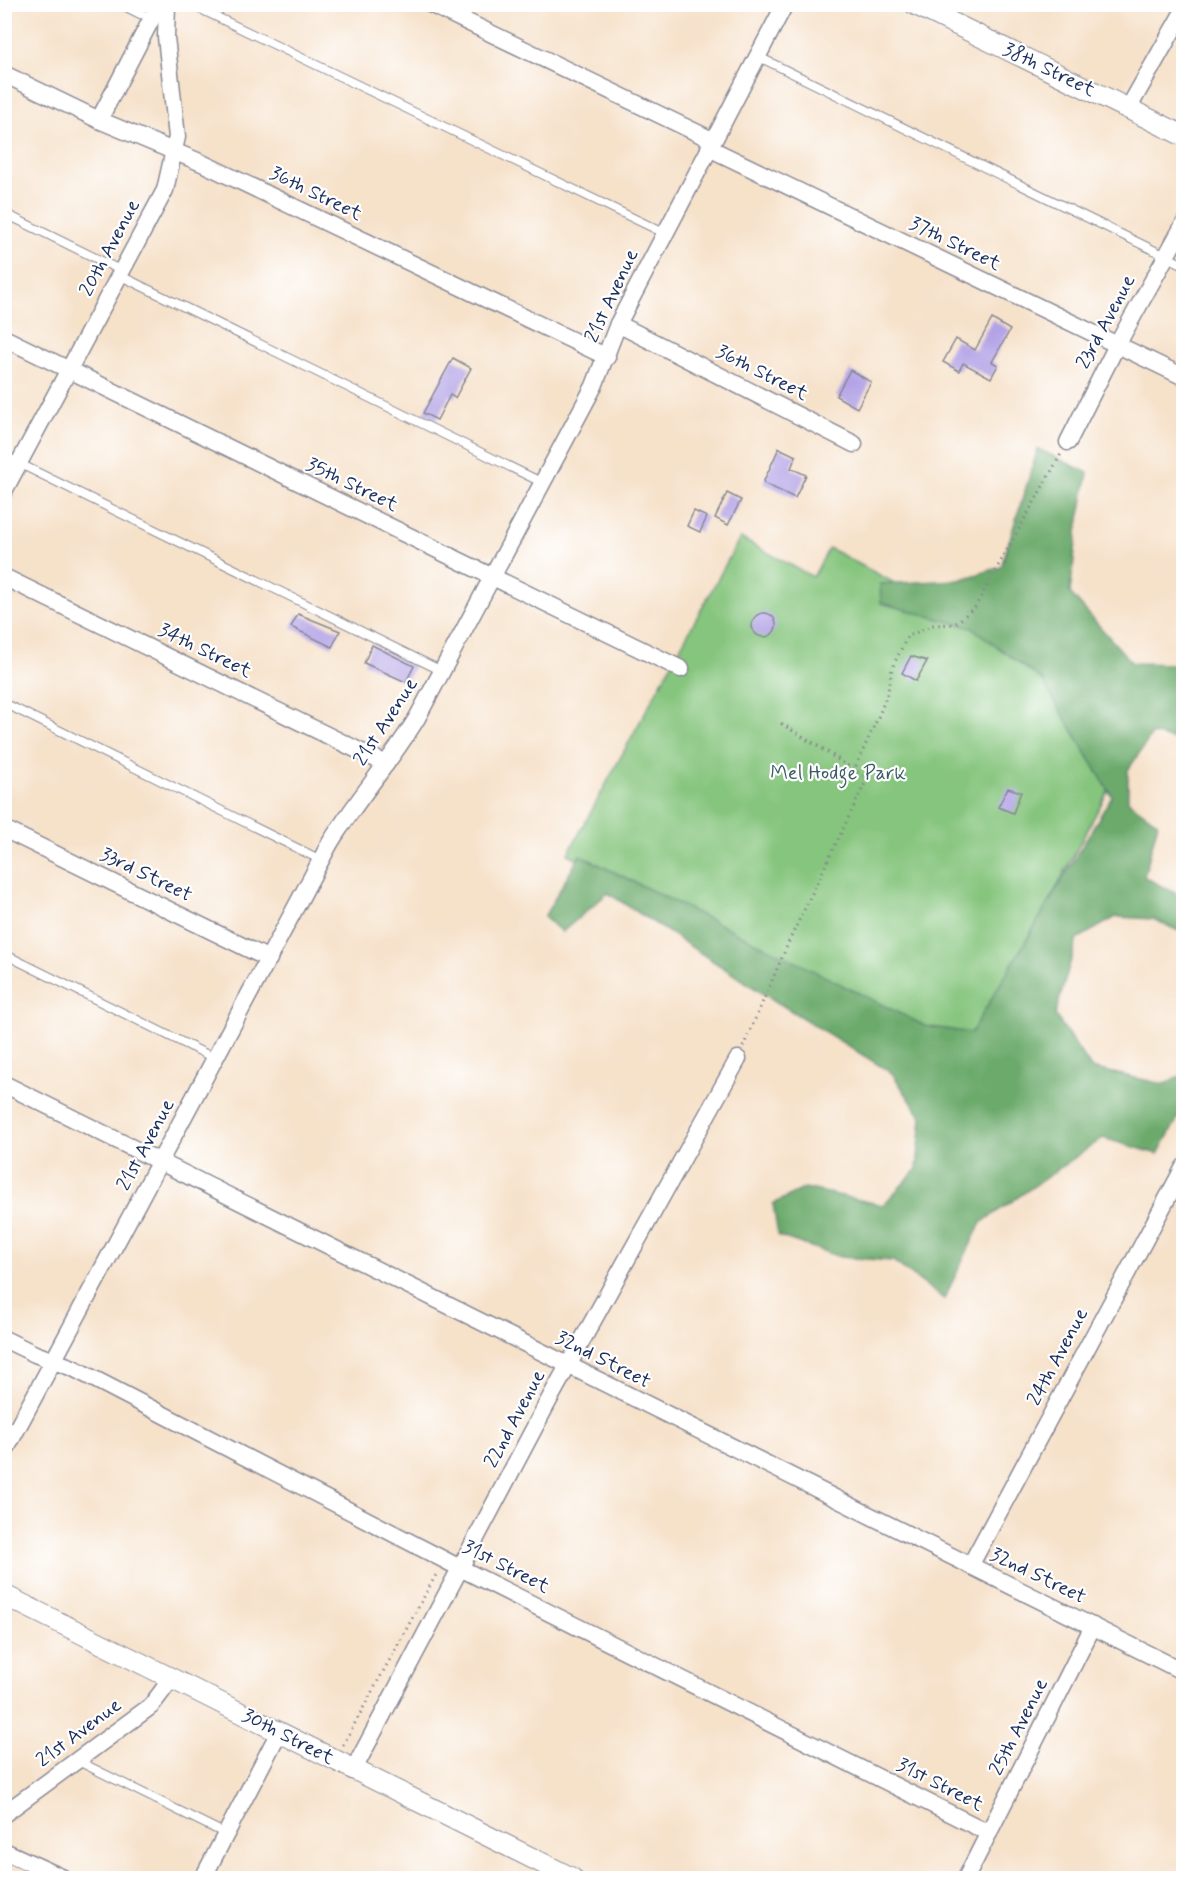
<svg xmlns="http://www.w3.org/2000/svg" width="1188" height="1883" font-family="Mynerve,sans-serif">
  <style>
    .green { fill: #85c57d; stroke: #507a6e; stroke-width: 1.5 }
    .forest { fill: #6caa6c; stroke: #446c65; stroke-width: 1.5 }
    .building { fill: #b3a3e6 }
    .lines { fill: none; stroke-linecap: round; stroke-linejoin: round }
    .service-casing { stroke: #888894; stroke-width: 10 }
    .minor-casing { stroke: #888894; stroke-width: 19 }
    .tertiary-casing { stroke: #888894; stroke-width: 22 }
    .path { stroke: #888894; stroke-width: 3; stroke-dasharray: 1.5 4.5; stroke-linecap: butt }
    .service { stroke: #fff; stroke-width: 8 }
    .minor { stroke: #fff; stroke-width: 16 }
    .tertiary { stroke: #fff; stroke-width: 20 }
    .labels { text-anchor: middle; dominant-baseline: central; stroke-width: 4.5; stroke-linejoin: round; paint-order: stroke }
    .street-label { font-size: 20px; fill: #1b2f5e; stroke: #fff }
    .park-label { font-size: 20px; fill: #3b5c67; stroke: #fff }
  </style>
  <rect width="100%" height="100%" fill="#fff"/>
  <filter id="ink" filterUnits="userSpaceOnUse"><feTurbulence type="fractalNoise" baseFrequency=".0167" numOctaves="2"/><feDisplacementMap in="SourceGraphic" scale="12" xChannelSelector="R" yChannelSelector="G"/><feConvolveMatrix kernelMatrix="1 2 1 2 8 2 1 2 1" color-interpolation-filters="sRGB"/></filter>
  <filter id="wash" filterUnits="userSpaceOnUse"><feTurbulence type="fractalNoise" baseFrequency=".008" numOctaves="4" result="noise"/><feDisplacementMap in="SourceGraphic" scale="24" xChannelSelector="R" yChannelSelector="G"/><feGaussianBlur stdDeviation="1.35" result="paint"/><feColorMatrix in="noise" values="0 0 0 0 0 0 0 0 0 0 0 0 0 0 0 0 0 1.4 0 .05"/><feComposite in="paint" operator="in"/></filter>
  <g filter="url(#wash)">
    <rect width="100%" height="100%" fill="#f6e1c9"/>
    <path class="green" d="M740,538L813,577L829,548L1147,718L967,1055L568,854Z"/>
    <path class="forest" d="M1038,449L1088,473L1078,525L1070,593L1132,663L1176,664L1183,614V742L1152,734L1128,770V801L1158,823L1144,877L1183,897V933L1153,919L1116,917L1077,939L1055,1015L1091,1068L1163,1084L1183,1075V1109L1158,1154L1103,1138L981,1223L944,1299L893,1261L840,1257L778,1236L773,1204L805,1188L883,1205L917,1169L922,1118L892,1073L767,996L608,893L562,932L544,917L580,855L925,1026L971,1033L1112,796L1042,680L972,628L881,603L880,584L959,580L1001,567Z"/>
    <g id="blocks">
      <g class="building">
        <path d="M992,319L1010,330L992,362L998,365L991,378L963,363L959,371L943,362L956,339L975,350Z"/>
        <path d="M453,358L471,368L455,398L450,395L437,420L423,413Z"/>
        <path d="M850,370L871,382L857,408L836,396Z"/>
        <path d="M779,448L796,456L791,468L806,475L795,498L763,483Z"/>
        <path d="M727,493L741,500L728,525L715,518Z"/>
        <path d="M694,511L707,517L700,532L687,526Z"/>
        <circle cx="764" cy="625" r="12"/>
        <path d="M298,614L340,631L332,647L291,627Z"/>
        <path d="M372,645L414,666L406,682L364,663Z"/>
        <path d="M911,656L927,661L916,681L902,673Z"/>
        <path d="M1008,788L1021,792L1013,813L998,807Z"/>
      </g>
    </g>
  </g>
  <g filter="url(#ink)">
    <use href="#blocks" fill-opacity="0" stroke="#888894" stroke-width="1.5"/>
    <g class="lines">
      <g class="service-casing">
        <g id="service">
          <path d="M120,4L140,14L153,16"/>
          <path d="M190,4L664,233"/>
          <path d="M757,56L1184,265"/>
          <path d="M4,213L122,271"/>
          <path d="M121,276L543,483"/>
          <path d="M4,456L442,671"/>
          <path d="M4,703L321,860"/>
          <path d="M4,954L216,1059"/>
          <path d="M78,1761L226,1834"/>
        </g>
      </g>
      <g class="minor-casing">
        <g id="minor">
          <path d="M430,4L712,140"/>
          <path d="M4,74L99,120L202,163L607,357"/>
          <path d="M1128,109L1184,10"/>
          <path d="M99,120L153,16"/>
          <path d="M709,148L1184,377"/>
          <path d="M618,324L854,444"/>
          <path d="M4,338L681,669"/>
          <path d="M1068,442L1117,345L1184,224"/>
          <path d="M4,491L165,190L177,137L166,37L167,4"/>
          <path d="M4,577L386,764"/>
          <path d="M4,829L269,959"/>
          <path d="M4,1084L1184,1672"/>
          <path d="M4,1339L35,1354L73,1368L460,1568L989,1833"/>
          <path d="M4,1453L330,843C357,799 391,761 417,718L594,386L618,324L785,4"/>
          <path d="M970,1566L1184,1167"/>
          <path d="M353,1771L549,1400L738,1059"/>
          <path d="M4,1814L151,1706L172,1678"/>
          <path d="M4,1851L63,1878"/>
          <path d="M203,1878L279,1732"/>
          <path d="M966,1878L1093,1626"/>
        </g>
      </g>
      <g class="tertiary-casing">
        <g id="tertiary">
          <path d="M914,4L1184,136"/>
          <path d="M4,1595L572,1878"/>
        </g>
      </g>
      <g class="path">
        <path d="M743,1047L791,937L867,779C839,759 812,741 782,724L854,770L880,713L888,691L892,668L907,637L932,625L955,624L975,607L1061,454"/>
        <path d="M343,1745L437,1573"/>
      </g>
      <use href="#service" class="service"/>
      <use href="#minor" class="minor"/>
      <use href="#tertiary" class="tertiary"/>
    </g>
  </g>
  <g class="labels">
    <g class="street-label">
      <text transform="translate(1049 70) rotate(26)">38th Street</text>
      <text transform="translate(316 194) rotate(26)">36th Street</text>
      <text transform="translate(955 244) rotate(26)">37th Street</text>
      <text transform="translate(110 248) rotate(-62)">20th Avenue</text>
      <text transform="translate(612 296) rotate(-65)">21st Avenue</text>
      <text transform="translate(1106 322) rotate(-62)">23rd Avenue</text>
      <text transform="translate(762 373) rotate(27)">36th Street</text>
      <text transform="translate(352 485) rotate(26)">35th Street</text>
      <text transform="translate(205 651) rotate(26)">34th Street</text>
      <text transform="translate(386 722) rotate(-57)">21st Avenue</text>
      <text transform="translate(146 875) rotate(26)">33rd Street</text>
      <text transform="translate(146 1145) rotate(-62)">21st Avenue</text>
      <text transform="translate(1058 1357) rotate(-62)">24th Avenue</text>
      <text transform="translate(603 1360) rotate(27)">32nd Street</text>
      <text transform="translate(515 1419) rotate(-62)">22nd Avenue</text>
      <text transform="translate(506 1567) rotate(27)">31st Street</text>
      <text transform="translate(1038 1576) rotate(26)">32nd Street</text>
      <text transform="translate(1019 1727) rotate(-63)">25th Avenue</text>
      <text transform="translate(79 1733) rotate(-37)">21st Avenue</text>
      <text transform="translate(288 1737) rotate(27)">30th Street</text>
      <text transform="translate(940 1785) rotate(27)">31st Street</text>
    </g>
    <g class="park-label">
      <text x="838" y="773">Mel Hodge Park</text>
    </g>
  </g>
  <rect width="1188" height="1883" fill="none" stroke="#fff" stroke-width="24"/>
</svg>
